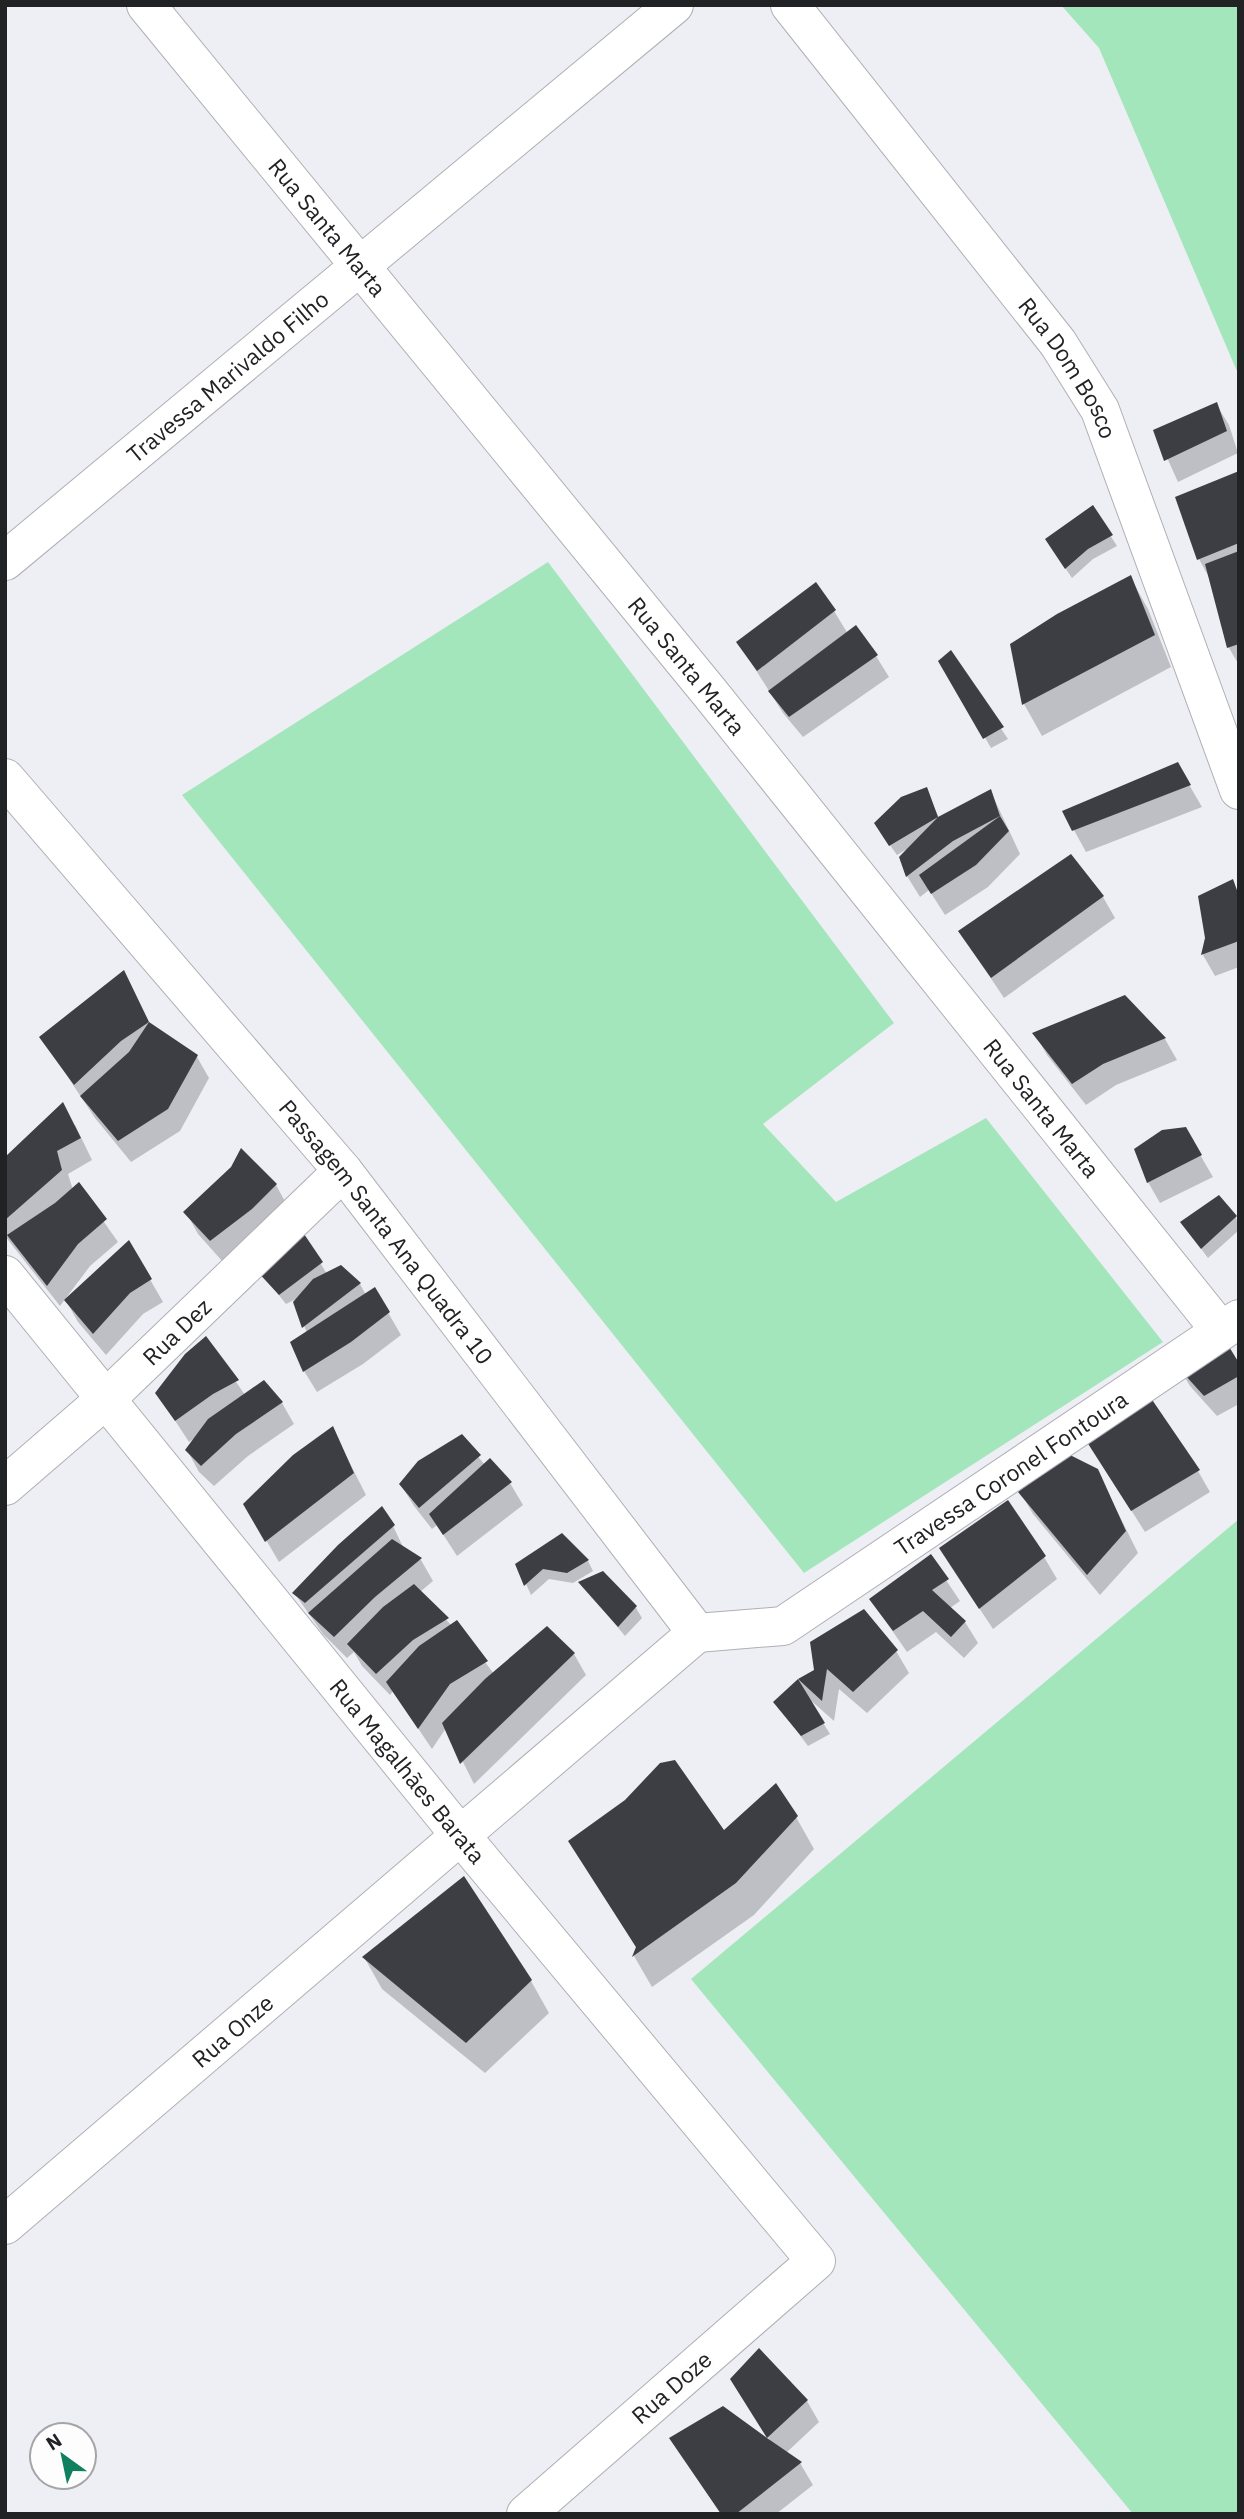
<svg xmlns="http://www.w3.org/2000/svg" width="1244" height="2519" font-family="'IBM Plex Sans',sans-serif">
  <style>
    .green { fill: #a4e6bc }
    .shadow { fill: #0003 }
    .building { fill: #3d3e43 }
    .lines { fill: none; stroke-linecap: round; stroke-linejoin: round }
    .minor-casing { stroke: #afafb5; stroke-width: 40 }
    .minor { stroke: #fff; stroke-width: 38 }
    .labels { text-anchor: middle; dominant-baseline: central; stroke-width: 7; stroke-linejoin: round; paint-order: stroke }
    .street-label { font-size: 23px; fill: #212224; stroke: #fdfdfe }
  </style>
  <rect width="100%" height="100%" fill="#eeeff5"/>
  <g class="green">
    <path d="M1061,5H1239V376L1099,48Z"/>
    <path d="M548,562L894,1023L763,1124L836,1202L986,1118L1163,1342L804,1573L182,795Z"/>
    <path d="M1239,1519V2514H1133L691,1979Z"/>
  </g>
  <g class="shadow">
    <path d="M1216,404L1229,425L1238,453L1178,482L1155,431Z"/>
    <path d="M1239,473V665L1229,648L1211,581L1199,559L1177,498Z"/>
    <path d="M1093,508L1117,546L1093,559L1072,578L1053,550Z"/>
    <path d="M1130,577L1148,609L1171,667L1042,736L1024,704L1011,645Z"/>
    <path d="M834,611L848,634L876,656L889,677L803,737L783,713L738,642Z"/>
    <path d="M950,653L1008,739L991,748L941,661Z"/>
    <path d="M1177,764L1202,807L1086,852L1064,812Z"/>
    <path d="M926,789L939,818L991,792L1020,854L988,887L945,915L929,890L920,897L907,876L901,858L907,849L897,855L882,834Z"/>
    <path d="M1232,882L1239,893V967L1215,976L1203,955L1207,938Z"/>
    <path d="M1103,897L1115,918L1004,998L960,932Z"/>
    <path d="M124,973L151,1026L197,1057L209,1078L180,1131L131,1162L95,1118L42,1038Z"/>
    <path d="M1125,997L1165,1039L1177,1060L1116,1085L1086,1105L1047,1055L1035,1034Z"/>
    <path d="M75,1125L92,1160L68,1174L73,1190L78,1185L118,1242L90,1266L66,1298L129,1243L163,1302L143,1314L106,1355L78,1322L65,1299L60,1306L5,1236V1160Z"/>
    <path d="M1185,1129L1213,1177L1160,1203L1148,1182Z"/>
    <path d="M242,1151L276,1185L288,1207L223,1262L198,1234L186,1212L233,1168Z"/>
    <path d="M1236,1217L1239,1230L1208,1258L1182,1223Z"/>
    <path d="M302,1233L327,1274L360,1284L366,1295L375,1290L401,1335L363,1364L317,1392L304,1371L307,1333L295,1302L300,1297L286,1304L258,1269Z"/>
    <path d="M206,1338L245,1395L282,1403L294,1424L248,1456L214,1486L199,1472L187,1450L195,1438L189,1442L157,1393Z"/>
    <path d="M1177,1364L1239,1367V1404L1217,1416L1190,1386Z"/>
    <path d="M332,1428L366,1495L279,1562L245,1504Z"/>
    <path d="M462,1437L485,1465L490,1461L510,1483L523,1505L457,1556L437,1525L432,1529L414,1506L401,1485Z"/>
    <path d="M1100,1461L1198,1471L1210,1492L1145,1532Z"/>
    <path d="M1097,1471L1138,1553L1100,1595L1033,1514L1020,1492Z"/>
    <path d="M393,1526L404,1549L421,1560L433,1581L420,1592L452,1626L456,1623L494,1674L574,1654L586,1675L474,1784L446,1728L432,1749L393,1691L390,1695L362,1666L354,1652L347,1658L323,1634L295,1594Z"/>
    <path d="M930,1556L960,1601L950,1608L965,1622L978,1643L964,1658L936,1632L907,1652L871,1600Z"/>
    <path d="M1044,1557L1057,1579L993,1629L954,1570Z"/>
    <path d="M588,1561L593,1571L573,1583L549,1579L531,1595L517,1564Z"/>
    <path d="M581,1583L636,1608L642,1618L625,1636Z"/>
    <path d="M896,1651L909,1673L867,1713L839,1689L834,1721L807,1697L830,1734L808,1746L775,1702L799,1680L816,1671Z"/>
    <path d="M627,1801L724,1832L796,1817L814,1849L754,1915L652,1987L634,1956L637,1949L570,1842Z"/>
    <path d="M364,1957L531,1981L549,2013L485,2073L382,1989Z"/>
    <path d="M745,2401H807L819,2422L786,2453L800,2463L813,2485L776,2514H721L671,2438L771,2442Z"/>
  </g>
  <g class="building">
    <path d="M1217,402L1227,431L1164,461L1153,430Z"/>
    <path d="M1239,471V543L1197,560L1175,497Z"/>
    <path d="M1093,505L1113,535L1088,549L1065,569L1045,539Z"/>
    <path d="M1239,551V644L1227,648L1205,564Z"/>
    <path d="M1131,575L1155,635L1022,705L1010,644L1057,614Z"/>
    <path d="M816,582L836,610L757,671L736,642Z"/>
    <path d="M856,625L878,655L789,717L768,691Z"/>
    <path d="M951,650L1004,727L983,739L938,661Z"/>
    <path d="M1178,762L1191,785L1072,831L1062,811Z"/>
    <path d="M927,787L938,817L991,789L1000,816L953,841L906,877L899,857L938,817L889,846L874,823L901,797Z"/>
    <path d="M1000,816L1009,831L976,865L931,894L919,875Z"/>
    <path d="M1071,854L1104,896L991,978L958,931Z"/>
    <path d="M1233,879L1239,896V941L1201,955L1205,938L1198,896Z"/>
    <path d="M124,970L149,1022L121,1041L74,1085L39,1037Z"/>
    <path d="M1125,995L1166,1038L1103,1064L1072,1084L1032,1033Z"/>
    <path d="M149,1022L198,1055L168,1109L118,1141L80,1096L129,1052Z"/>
    <path d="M63,1102L81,1138L57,1151L62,1170L5,1220V1157Z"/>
    <path d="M1186,1127L1202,1155L1147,1183L1134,1149L1162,1130Z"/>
    <path d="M241,1148L277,1184L252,1209L210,1241L183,1212L231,1167Z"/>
    <path d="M79,1182L107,1219L78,1244L47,1286L7,1235L55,1203Z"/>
    <path d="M1219,1195L1237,1216L1201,1249L1180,1222Z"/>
    <path d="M302,1231L323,1262L279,1295L255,1269Z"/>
    <path d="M129,1240L152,1279L130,1293L93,1334L64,1300Z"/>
    <path d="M341,1265L361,1283L302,1328L293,1302L313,1279Z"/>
    <path d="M375,1287L390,1312L351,1342L303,1372L290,1342Z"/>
    <path d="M1220,1332L1239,1363V1376L1204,1396L1175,1364Z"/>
    <path d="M206,1336L239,1380L213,1394L175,1421L155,1393L185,1354Z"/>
    <path d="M264,1380L283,1402L236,1434L201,1466L185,1450L208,1419Z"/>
    <path d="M1142,1385L1200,1470L1131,1511L1085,1439Z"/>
    <path d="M333,1426L354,1473L265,1542L243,1504L293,1455Z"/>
    <path d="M462,1434L481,1455L419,1508L399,1484L418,1461Z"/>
    <path d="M1068,1454L1098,1469L1126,1531L1087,1575L1018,1492Z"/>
    <path d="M490,1458L512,1482L443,1535L429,1514Z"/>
    <path d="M1008,1500L1046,1556L979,1609L939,1548Z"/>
    <path d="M382,1506L395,1525L305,1603L292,1593L338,1545Z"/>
    <path d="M562,1533L589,1560L567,1573L543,1569L524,1586L515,1564Z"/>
    <path d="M392,1539L422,1558L375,1597L334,1637L308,1613Z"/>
    <path d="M931,1554L949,1579L932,1590L966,1621L951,1637L923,1611L893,1631L869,1599Z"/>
    <path d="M603,1571L637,1606L618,1627L578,1582Z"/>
    <path d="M414,1584L449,1618L413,1640L376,1674L347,1644L383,1607Z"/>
    <path d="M864,1609L898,1650L853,1692L827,1669L822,1701L798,1679L814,1670L810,1642Z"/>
    <path d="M457,1620L488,1661L450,1684L418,1729L386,1682L419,1646Z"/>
    <path d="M547,1626L575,1653L460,1764L442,1723L485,1679Z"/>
    <path d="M798,1679L825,1723L801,1736L773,1702Z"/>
    <path d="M675,1760L724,1830L776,1783L798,1816L736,1883L632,1957L636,1947L568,1841L625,1800L660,1763Z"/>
    <path d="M464,1876L532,1980L466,2043L362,1957Z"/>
    <path d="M759,2348L808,2400L767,2438L802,2462L736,2514H721L669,2438L723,2406L767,2438L730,2379Z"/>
  </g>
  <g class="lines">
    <g class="minor-casing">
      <g id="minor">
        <path id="s1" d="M146,5L710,693L1221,1331"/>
        <path id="s2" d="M790,5L1058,343L1100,410L1239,790"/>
        <path id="s3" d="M5,561L674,5"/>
        <path id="s4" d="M5,778L343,1171L697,1633L783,1626L1239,1319"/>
        <path id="s5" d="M5,1275L451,1824L816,2261L526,2514"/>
        <path id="s6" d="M5,1486L107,1398L343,1171"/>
        <path id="s7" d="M5,2225L697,1633"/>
      </g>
    </g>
    <use href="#minor" class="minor"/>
  </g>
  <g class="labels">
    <g class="street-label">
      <text stroke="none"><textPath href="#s1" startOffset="287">Rua Santa Marta</textPath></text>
      <text stroke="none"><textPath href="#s2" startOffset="458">Rua Dom Bosco</textPath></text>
      <text stroke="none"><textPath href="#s3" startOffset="289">Travessa Marivaldo Filho</textPath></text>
      <text stroke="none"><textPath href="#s1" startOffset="854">Rua Santa Marta</textPath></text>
      <text stroke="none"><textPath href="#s1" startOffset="1421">Rua Santa Marta</textPath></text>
      <text stroke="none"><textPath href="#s4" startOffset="593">Passagem Santa Ana Quadra 10</textPath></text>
      <text stroke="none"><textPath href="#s6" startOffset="231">Rua Dez</textPath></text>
      <text stroke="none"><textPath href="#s4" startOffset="1461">Travessa Coronel Fontoura</textPath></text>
      <text stroke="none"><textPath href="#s5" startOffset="639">Rua Magalhães Barata</textPath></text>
      <text stroke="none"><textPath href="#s7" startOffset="299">Rua Onze</textPath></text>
      <text transform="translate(671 2387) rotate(-41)">Rua Doze</text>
    </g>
  </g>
  <rect width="1244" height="2519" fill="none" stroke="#212224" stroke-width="14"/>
  <g transform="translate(63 2456) rotate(327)"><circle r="33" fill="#fdfdfe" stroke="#a5a5a7" stroke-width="2"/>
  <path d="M0-5L12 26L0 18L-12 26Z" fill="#10815e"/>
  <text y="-10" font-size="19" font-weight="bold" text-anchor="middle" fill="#212224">N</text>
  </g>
</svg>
